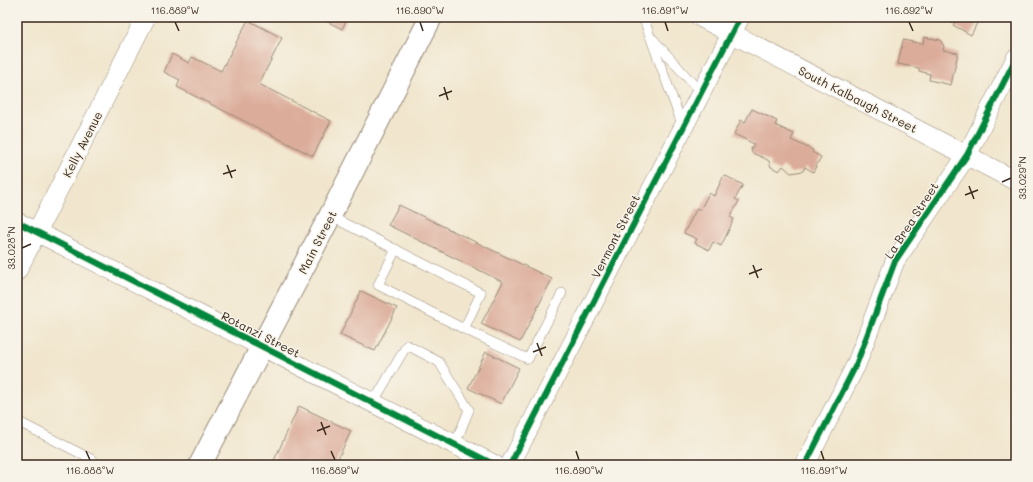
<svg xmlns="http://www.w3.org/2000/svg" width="1033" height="482" font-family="Mali,sans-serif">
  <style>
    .building { fill: #dcac9a }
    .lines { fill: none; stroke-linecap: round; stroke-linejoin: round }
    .service-casing { stroke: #968876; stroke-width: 10 }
    .minor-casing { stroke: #968876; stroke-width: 20 }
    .primary-casing { stroke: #968876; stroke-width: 24 }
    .service { stroke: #fff; stroke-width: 9 }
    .minor { stroke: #fff; stroke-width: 19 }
    .primary { stroke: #fff; stroke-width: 22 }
    .cycleway-casing { stroke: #f7f3e8; stroke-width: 8 }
    .cycleway { stroke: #00873e; stroke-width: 6 }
    .ticks { fill: none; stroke: #3b2a1e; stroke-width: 1.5 }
    .labels { text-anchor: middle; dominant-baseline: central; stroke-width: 3; stroke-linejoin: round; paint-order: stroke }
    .street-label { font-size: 12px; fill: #3b2a1e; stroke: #f7f3e8 }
    .neatline { fill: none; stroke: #3b2a1e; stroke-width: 1.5 }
    .ticks-label { font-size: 10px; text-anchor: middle; fill: #3b2a1e }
  </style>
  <rect width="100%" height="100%" fill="#f7f3e8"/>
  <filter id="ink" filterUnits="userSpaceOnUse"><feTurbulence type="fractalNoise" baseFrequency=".025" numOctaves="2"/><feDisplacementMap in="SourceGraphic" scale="8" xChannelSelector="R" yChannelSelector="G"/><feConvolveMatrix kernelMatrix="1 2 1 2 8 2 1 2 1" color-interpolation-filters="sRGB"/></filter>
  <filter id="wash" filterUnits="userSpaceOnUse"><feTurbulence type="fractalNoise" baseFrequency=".012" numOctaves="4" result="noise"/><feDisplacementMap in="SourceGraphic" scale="16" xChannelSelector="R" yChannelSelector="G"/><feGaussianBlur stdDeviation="0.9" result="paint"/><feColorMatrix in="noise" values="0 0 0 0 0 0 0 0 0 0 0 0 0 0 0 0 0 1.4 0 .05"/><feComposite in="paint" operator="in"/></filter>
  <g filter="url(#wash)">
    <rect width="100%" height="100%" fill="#f1e6cd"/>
    <g id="blocks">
      <g class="building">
        <path d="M307,17H348L342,29L320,18L318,22Z"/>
        <path d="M958,17H980L971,35L953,25Z"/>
        <path d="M248,20L282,38L259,84L331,121L313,156L177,87L180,80L164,72L172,54L189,63L192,57L221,71Z"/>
        <path d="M924,37L940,40L944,46L943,50L958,53L951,85L929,80L930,74L919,71V68L898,64L903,40L923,44Z"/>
        <path d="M752,109L777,121L775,125L794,134L791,140L813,150L812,152L821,157L813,172L805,167L803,171L791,173L783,166L779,171L771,167L769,161L764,158L752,153L751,149L754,144L734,134L741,120L745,122Z"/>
        <path d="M724,175L743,185L735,199L739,201L730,217L734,219L721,246L713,242L709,250L695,243L697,239L684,233L697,208L700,210L709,193L714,196Z"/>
        <path d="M399,205L552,279L520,342L481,324L503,282L388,225Z"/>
        <path d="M361,291L397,308L375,351L340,335Z"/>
        <path d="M486,352L519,368L501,404L468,388Z"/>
        <path d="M299,406L351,431L335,465H272Z"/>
      </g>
    </g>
  </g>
  <g filter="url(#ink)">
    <use href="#blocks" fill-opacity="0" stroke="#968876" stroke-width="1"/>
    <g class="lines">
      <g class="service-casing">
        <g id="service">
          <path d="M643,17L683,127"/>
          <path d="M653,39L701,93"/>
          <path d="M330,216L481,293L464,329L528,359L562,293"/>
          <path d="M396,249L378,285L464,329"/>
          <path d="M373,403L407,345L439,362L469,410L455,444"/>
          <path d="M17,421L93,460"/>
        </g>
      </g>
      <g class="minor-casing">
        <g id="minor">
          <path d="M700,17L1016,181"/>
          <path d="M17,222L495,465"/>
          <path d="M17,271L146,17"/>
          <path d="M510,465L740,17"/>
          <path d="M805,465L856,365L895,261L967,155L1016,58"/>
        </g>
      </g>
      <g class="primary-casing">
        <path id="primary" d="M200,465L330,216L431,17"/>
      </g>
      <use href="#service" class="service"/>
      <use href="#minor" class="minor"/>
      <use href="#primary" class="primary"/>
      <g class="cycleway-casing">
        <g id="cycleway">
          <path d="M17,222L495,465"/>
          <path d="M510,465L740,17"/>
          <path d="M805,465L856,365L895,261L967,155L1016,58"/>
        </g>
      </g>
      <use href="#cycleway" class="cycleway"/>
    </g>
  </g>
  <path class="ticks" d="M175,22L179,31M420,22L423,31M665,22L668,31M909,22L913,31M444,87L448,100M439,96L452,91M227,165L232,178M223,174L236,170M1002,182L1011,178M969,186L974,199M965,195L978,190M22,248L31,244M753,265L758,278M749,274L762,269M537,343L542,356M533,352L546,347M321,422L326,435M317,431L330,426M86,451L90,460M331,451L335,460M576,451L579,460M821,451L824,460"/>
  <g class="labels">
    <g class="street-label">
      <text transform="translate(858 99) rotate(27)">South Kalbaugh Street</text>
      <text transform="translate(82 144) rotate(-63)">Kelly Avenue</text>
      <text transform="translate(911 220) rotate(-57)">La Brea Street</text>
      <text transform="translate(615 236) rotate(-63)">Vermont Street</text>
      <text transform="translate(317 242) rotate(-63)">Main Street</text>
      <text transform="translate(261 334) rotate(27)">Rotanzi Street</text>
    </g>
  </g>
  <rect width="1033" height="482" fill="none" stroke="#f7f3e8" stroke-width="44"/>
  <rect x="22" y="22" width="989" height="438" class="neatline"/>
  <g class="ticks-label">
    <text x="175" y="14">116.889°W</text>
    <text x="420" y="14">116.890°W</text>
    <text x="665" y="14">116.891°W</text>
    <text x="909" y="14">116.892°W</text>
    <text transform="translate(1022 178) rotate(-90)" y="4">33.029°N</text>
    <text transform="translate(11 248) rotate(-90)" y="4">33.028°N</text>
    <text x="90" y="474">116.888°W</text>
    <text x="335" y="474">116.889°W</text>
    <text x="579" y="474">116.890°W</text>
    <text x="824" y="474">116.891°W</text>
  </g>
</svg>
